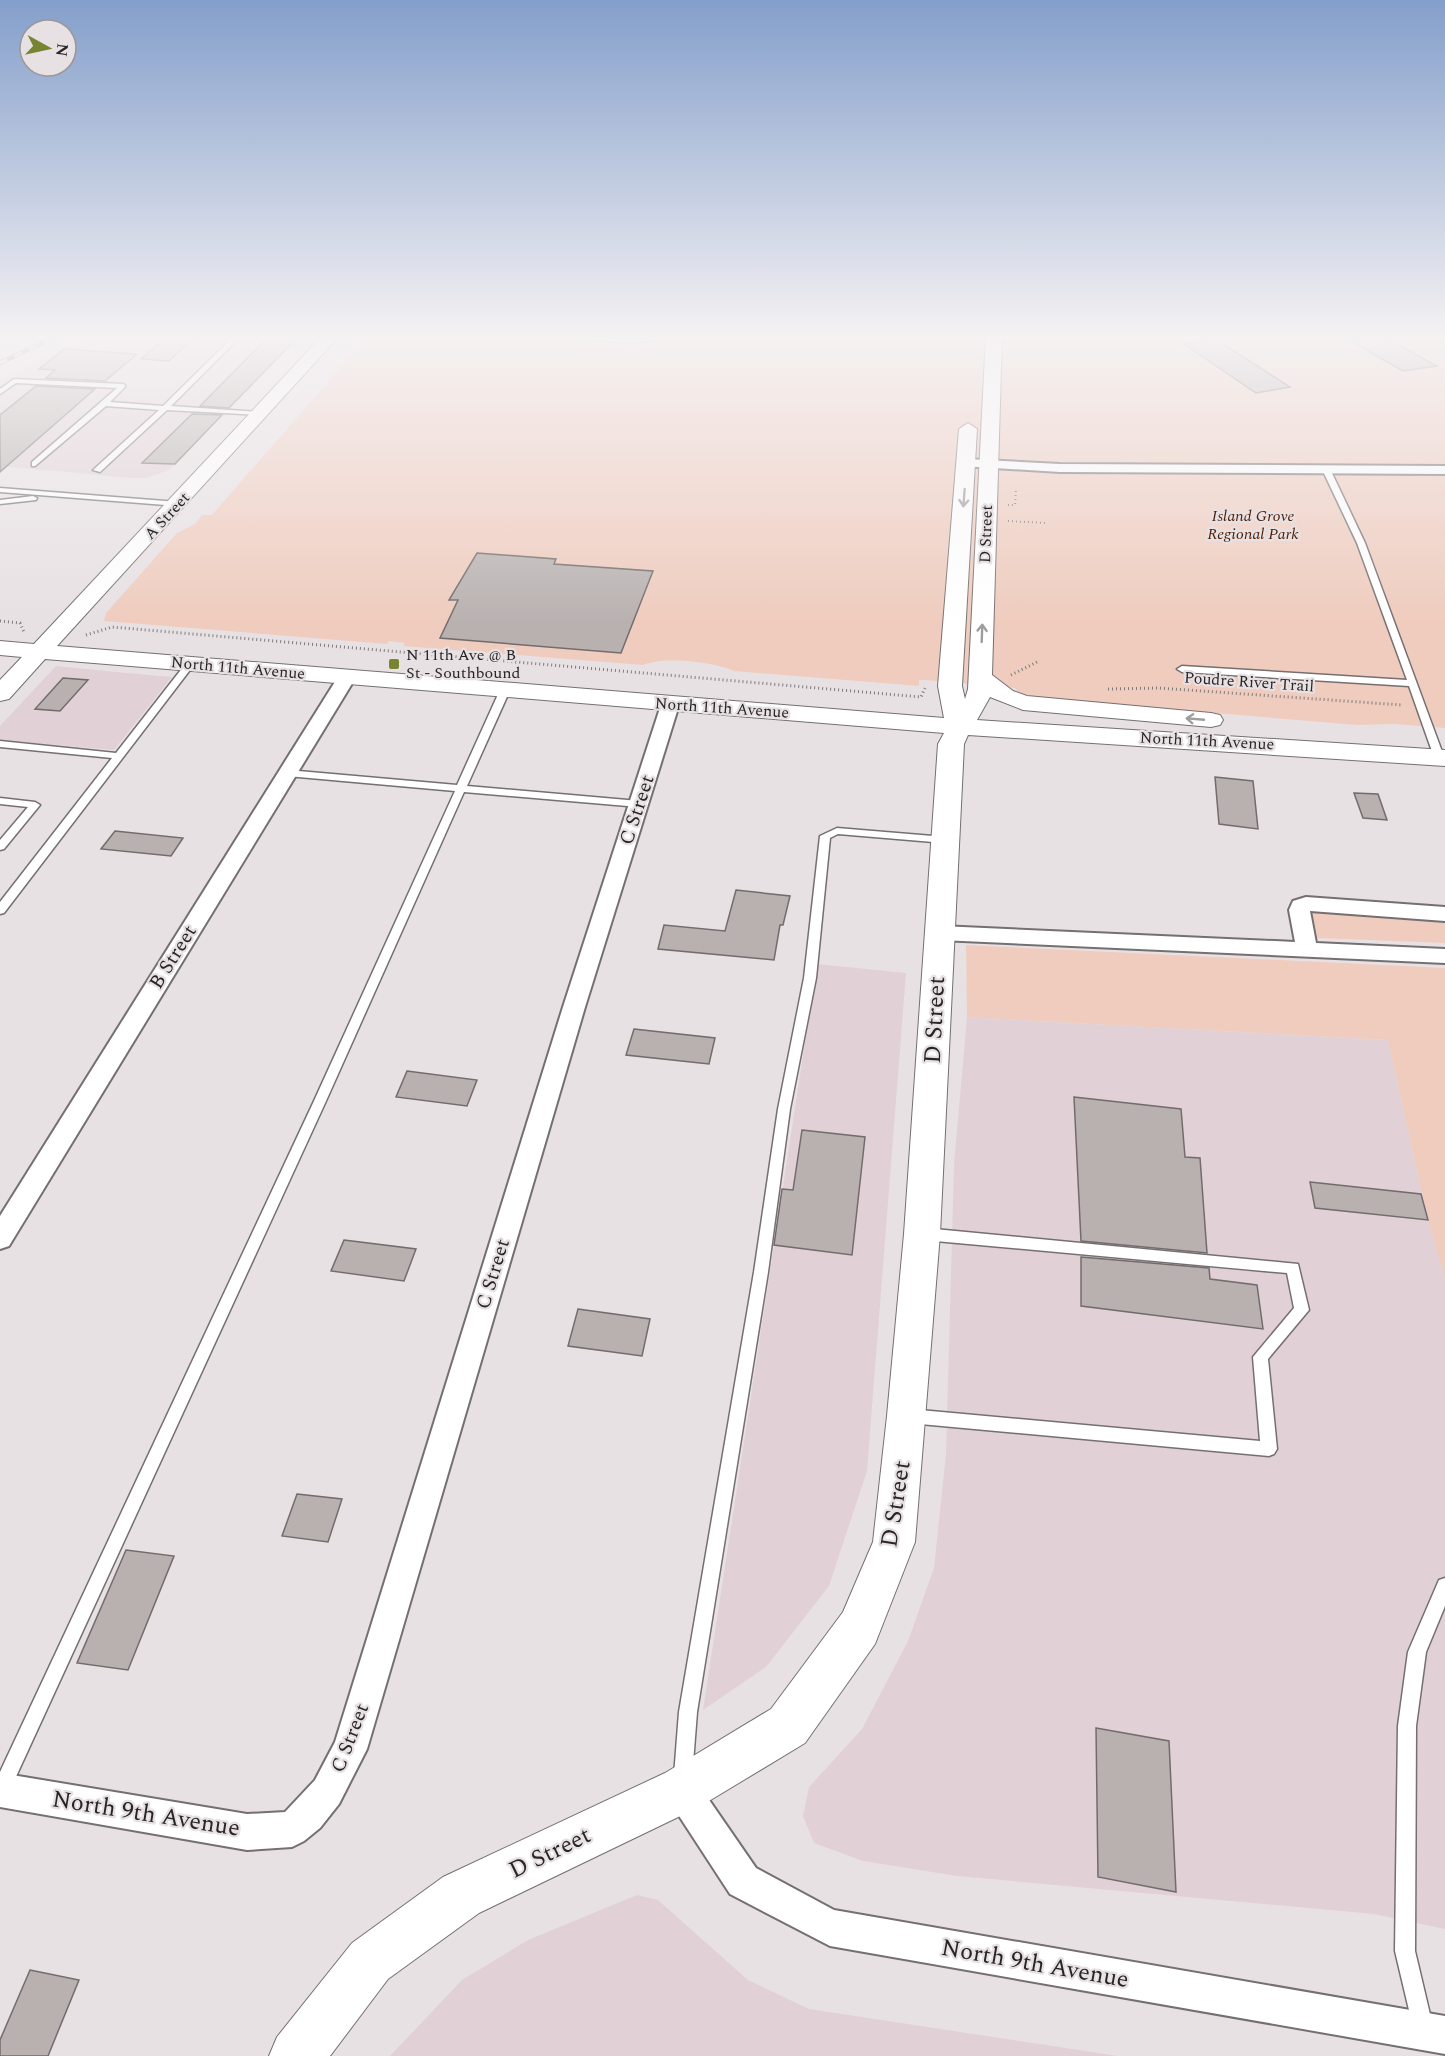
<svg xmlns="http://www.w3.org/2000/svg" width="1445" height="2056" font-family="Spectral,serif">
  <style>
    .built { fill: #e1d1d6 }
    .green { fill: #efccbe }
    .building { fill: #b8b1b0; stroke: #736c6c; stroke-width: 1.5 }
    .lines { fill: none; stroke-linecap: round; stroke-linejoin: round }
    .lane-casing { stroke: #756f71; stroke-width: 3 }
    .street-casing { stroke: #756f71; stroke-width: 4 }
    .secondary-casing { stroke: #756f71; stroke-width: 2 }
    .path-far1 { stroke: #7f7b7c; stroke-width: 2; stroke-dasharray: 1 3; stroke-linecap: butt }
    .path { stroke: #7f7b7c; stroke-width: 3; stroke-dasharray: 1 3; stroke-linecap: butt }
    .lane { fill: #fff; fill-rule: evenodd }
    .street { fill: #fff; fill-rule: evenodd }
    .secondary { fill: #fff; fill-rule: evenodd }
    .rail-casing { stroke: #726e70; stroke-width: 4.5 }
    .rail { stroke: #e8e1e4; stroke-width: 3; stroke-dasharray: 8; stroke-linecap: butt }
    .oneway { stroke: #9e9d9d }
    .poi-dot { fill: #778432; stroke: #e8e1e4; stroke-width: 2 }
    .labels { text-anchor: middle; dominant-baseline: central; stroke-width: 4.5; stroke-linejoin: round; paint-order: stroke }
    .far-street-label { font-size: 16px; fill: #282526; stroke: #e8e1e4 }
    .far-park-label { font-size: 16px; font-style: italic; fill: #4e1e05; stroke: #e8e1e4 }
    .far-poi-label { font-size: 16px; fill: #282526; stroke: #e8e1e4; text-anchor: start }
    .street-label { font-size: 20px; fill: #282526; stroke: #e8e1e4 }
    .near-street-label { font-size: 24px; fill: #282526; stroke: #e8e1e4 }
  </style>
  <rect width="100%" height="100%" fill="#e8e1e4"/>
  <g class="built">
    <path d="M93,335H300L169,470L147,478H131L0,466V380Z"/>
    <path d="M56,666L127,673L172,677L114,750L0,740V726Z"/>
    <path d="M817,964L906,973L867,1471L829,1586L766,1667L703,1710Z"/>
    <path d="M967,1017L1388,1040L1428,1220L1445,1280V1929L1374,1914L957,1876L863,1861L814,1843L803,1816L809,1787L862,1729L908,1641L934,1568L946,1454L954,1164Z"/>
    <path d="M637,1895L658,1900L748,1980L809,2009L1118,2056H390L462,1980L528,1940Z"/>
  </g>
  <g class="green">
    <path d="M369,335H1445V728L1395,724L1357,725L1038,698L1018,692L1015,688L925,680H919V686L734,671C714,662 664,656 643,665L403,646L405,643L389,641L387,644L104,621L106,613L177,533L195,524L202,515H212Z"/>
    <path d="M1311,911L1445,918V943L1316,938L1309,915Z"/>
    <path d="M966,945L1445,968V1280L1428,1220L1388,1040L967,1017Z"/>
  </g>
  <g class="building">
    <path d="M168,335H197L169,361L141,359Z"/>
    <path d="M270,335H300L229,408L200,406Z"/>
    <path d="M1340,335H1380L1437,366L1403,371Z"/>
    <path d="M1215,339L1290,387L1256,393L1184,344Z"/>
    <path d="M64,349L137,354L105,381L46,378L55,370L39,369Z"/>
    <path d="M36,386L95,389L0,472V415Z"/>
    <path d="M192,414L222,415L175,464L142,463Z"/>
    <path d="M477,553L556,559L554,564L653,571L621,653L440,638L458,600H449Z"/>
    <path d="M63,678L88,680L60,711L35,709Z"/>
    <path d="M1215,777L1253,781L1258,829L1219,824Z"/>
    <path d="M1354,793L1378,794L1387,820L1363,818Z"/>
    <path d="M115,831L183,838L171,856L101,849Z"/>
    <path d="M736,890L790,896L783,925H780L774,960L658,949L664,925L725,931Z"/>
    <path d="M634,1029L715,1038L709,1064L626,1055Z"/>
    <path d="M407,1071L477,1080L467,1106L396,1097Z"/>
    <path d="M1074,1097L1181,1109L1185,1157L1200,1158L1207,1253L1081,1241Z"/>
    <path d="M802,1130L865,1137L852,1255L774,1245L782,1189L793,1190Z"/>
    <path d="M1310,1182L1421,1194L1428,1220L1315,1208Z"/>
    <path d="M344,1240L416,1249L404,1281L331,1271Z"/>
    <path d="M1081,1257L1209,1268L1210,1279L1257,1285L1263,1329L1081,1306Z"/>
    <path d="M578,1309L650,1319L642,1356L568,1346Z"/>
    <path d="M297,1494L342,1499L328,1542L282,1536Z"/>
    <path d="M126,1550L174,1556L128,1670L77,1663Z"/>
    <path d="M1096,1728L1169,1741L1176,1892L1098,1877Z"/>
    <path d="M30,1970L79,1980L48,2056H0V2040Z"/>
  </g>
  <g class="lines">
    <g class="lane-casing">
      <g id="lane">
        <path d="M235,335H242L171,406L260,412L262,413V415L167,410L100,472L93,470L159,410L106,406L35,466H32V462L117,388L16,383L0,394V389L14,379L123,384L125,385V387L110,402L163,406Z"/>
        <path d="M535,335L632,339L655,337L658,339L632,343Z"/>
        <path d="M1323,467L1330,469L1365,543L1444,757L1442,759H1436L1434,757L1409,686L1182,672L1177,669L1182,666L1407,680L1357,543L1322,469Z"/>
        <path d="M0,488L178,502L182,504L178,506L0,492Z"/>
        <path d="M33,496L37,498L36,500L0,504V500Z"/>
        <path d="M190,661L194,664L193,666L4,913L0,914V902L112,758L0,747V741L116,753L187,662Z"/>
        <path d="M505,687L510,690L467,786L639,801L644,804L639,807L464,792L326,1101L8,1794L0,1796V1772L314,1101L455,791L287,776L282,773L287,770L457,785L500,690Z"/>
        <path d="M0,798L35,802L40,805L4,849L0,850V840L28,807L0,804Z"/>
        <path d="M837,828L945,837L950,840L945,843L838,834L830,838L816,978L790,1109L768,1272L697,1712L692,1776L689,1782L683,1785L677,1782L674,1776L679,1712L754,1272L778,1109L804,978L820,836Z"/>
        <path d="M924,1228L1298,1264L1309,1310L1268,1359L1277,1449L1274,1454L1269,1456L909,1423L904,1421L901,1416L904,1411L909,1409L1260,1441L1253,1357L1294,1308L1287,1273L924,1240L919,1238L917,1234L919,1230Z"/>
        <path d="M1445,1578V1606L1426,1652L1416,1726L1415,1951L1433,2027L1430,2034L1423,2037L1416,2034L1413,2027L1395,1951L1398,1726L1408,1652L1439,1580Z"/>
      </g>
    </g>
    <g class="street-casing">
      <g id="street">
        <path d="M647,335H659L661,339L651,341Z"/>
        <path d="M966,459L1060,464L1445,466V474L1060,472L961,466V460Z"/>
        <path d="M347,672L356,677L9,1246L0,1249V1216L338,677Z"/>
        <path d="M670,700L679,705L585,1007L367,1749L339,1804L320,1828L304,1841L292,1847L247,1850L0,1807V1773L247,1814L285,1812L315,1780L335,1742L563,1007L661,705Z"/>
        <path d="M1306,897L1445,907V921L1310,911L1316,943L1445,949V963L940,940L933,938L929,933L933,928L940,926L1295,942L1289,910L1293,901Z"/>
        <path d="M682,1773L694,1778L756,1868L834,1910L1445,2016V2054L830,1946L730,1894L670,1802L665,1790L670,1778Z"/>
      </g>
    </g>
    <g class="secondary-casing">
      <path id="secondary" d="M323,335H340L57,646L944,718L938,686L959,429L968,423L977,429L962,686L965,699L968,689L986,335H1002L992,675L1013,691L1027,696L1211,713L1220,715L1223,720L1220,725L1211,727L1023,710L990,697L977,720L1445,750V766L968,735L964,744L940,1234L915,1542L875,1644L805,1743L699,1807L479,1913L388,1979L330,2056H269L277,2037L352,1943L443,1877L665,1773L771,1709L843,1612L873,1542L887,1416L904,1234L938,744L944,733L45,659L9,699L0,701V680L22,657L0,655V641L34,644Z"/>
    </g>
    <g class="path-far1">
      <path d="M1008,505H1015L1016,489"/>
      <path d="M1008,521L1046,523"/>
    </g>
    <g class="path">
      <path d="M0,621L20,623L24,632"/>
      <path d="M86,635L112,627L921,697L925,688"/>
      <path d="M1011,675L1039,661"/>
      <path d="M1108,689L1159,688L1402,705"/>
    </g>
    <use href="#lane" class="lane"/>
    <use href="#street" class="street"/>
    <use href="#secondary" class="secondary"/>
    <g class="rail-casing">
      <path id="rail" d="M0,363L59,335"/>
    </g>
    <use href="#rail" class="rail"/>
  </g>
  <defs><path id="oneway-shaft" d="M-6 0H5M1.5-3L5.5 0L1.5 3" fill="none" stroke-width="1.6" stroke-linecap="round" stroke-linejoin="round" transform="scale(1.5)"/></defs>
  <g class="oneway">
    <use href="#oneway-shaft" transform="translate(964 498) rotate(94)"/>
    <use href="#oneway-shaft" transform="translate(982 633) rotate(-88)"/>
    <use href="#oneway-shaft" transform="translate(1195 719) rotate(-175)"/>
  </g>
  <linearGradient id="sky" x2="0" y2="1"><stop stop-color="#849fcb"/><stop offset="0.54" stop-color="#f5f2f3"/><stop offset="1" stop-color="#f5f2f3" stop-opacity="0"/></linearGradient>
  <rect width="1445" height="623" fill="url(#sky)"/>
  <rect class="poi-dot" x="388" y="658" width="12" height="12" rx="3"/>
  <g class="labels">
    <g class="far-street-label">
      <text transform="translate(167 516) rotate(-47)">A Street</text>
      <text transform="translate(986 534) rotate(-88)">D Street</text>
      <text transform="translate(238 668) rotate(5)">North 11th Avenue</text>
      <text transform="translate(1249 682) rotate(4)">Poudre River Trail</text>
      <text transform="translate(722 708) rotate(4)">North 11th Avenue</text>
      <text transform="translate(1207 741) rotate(3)">North 11th Avenue</text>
    </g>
    <g class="far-park-label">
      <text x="1253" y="516">Island Grove<tspan x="1253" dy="18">Regional Park</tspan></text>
    </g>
    <g class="far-poi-label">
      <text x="406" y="655">N 11th Ave @ B<tspan x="406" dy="18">St - Southbound</tspan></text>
    </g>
    <g class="street-label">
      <text transform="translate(637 810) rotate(-72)">C Street</text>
      <text transform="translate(173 957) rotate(-58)">B Street</text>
      <text transform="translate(493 1274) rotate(-73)">C Street</text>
      <text transform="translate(350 1738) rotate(-69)">C Street</text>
    </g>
    <g class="near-street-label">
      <text transform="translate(935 1020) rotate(-87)">D Street</text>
      <text transform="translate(896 1504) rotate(-81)">D Street</text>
      <text transform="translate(146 1814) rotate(9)">North 9th Avenue</text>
      <text transform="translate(550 1853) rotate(-26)">D Street</text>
      <text transform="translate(1035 1964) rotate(10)">North 9th Avenue</text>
    </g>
  </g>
  <g transform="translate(48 48) rotate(98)"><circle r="28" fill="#e8e1e4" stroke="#9b9698" stroke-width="1.5"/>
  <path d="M0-4.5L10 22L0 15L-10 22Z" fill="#778432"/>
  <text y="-9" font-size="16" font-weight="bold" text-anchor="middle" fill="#282526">N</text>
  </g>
</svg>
